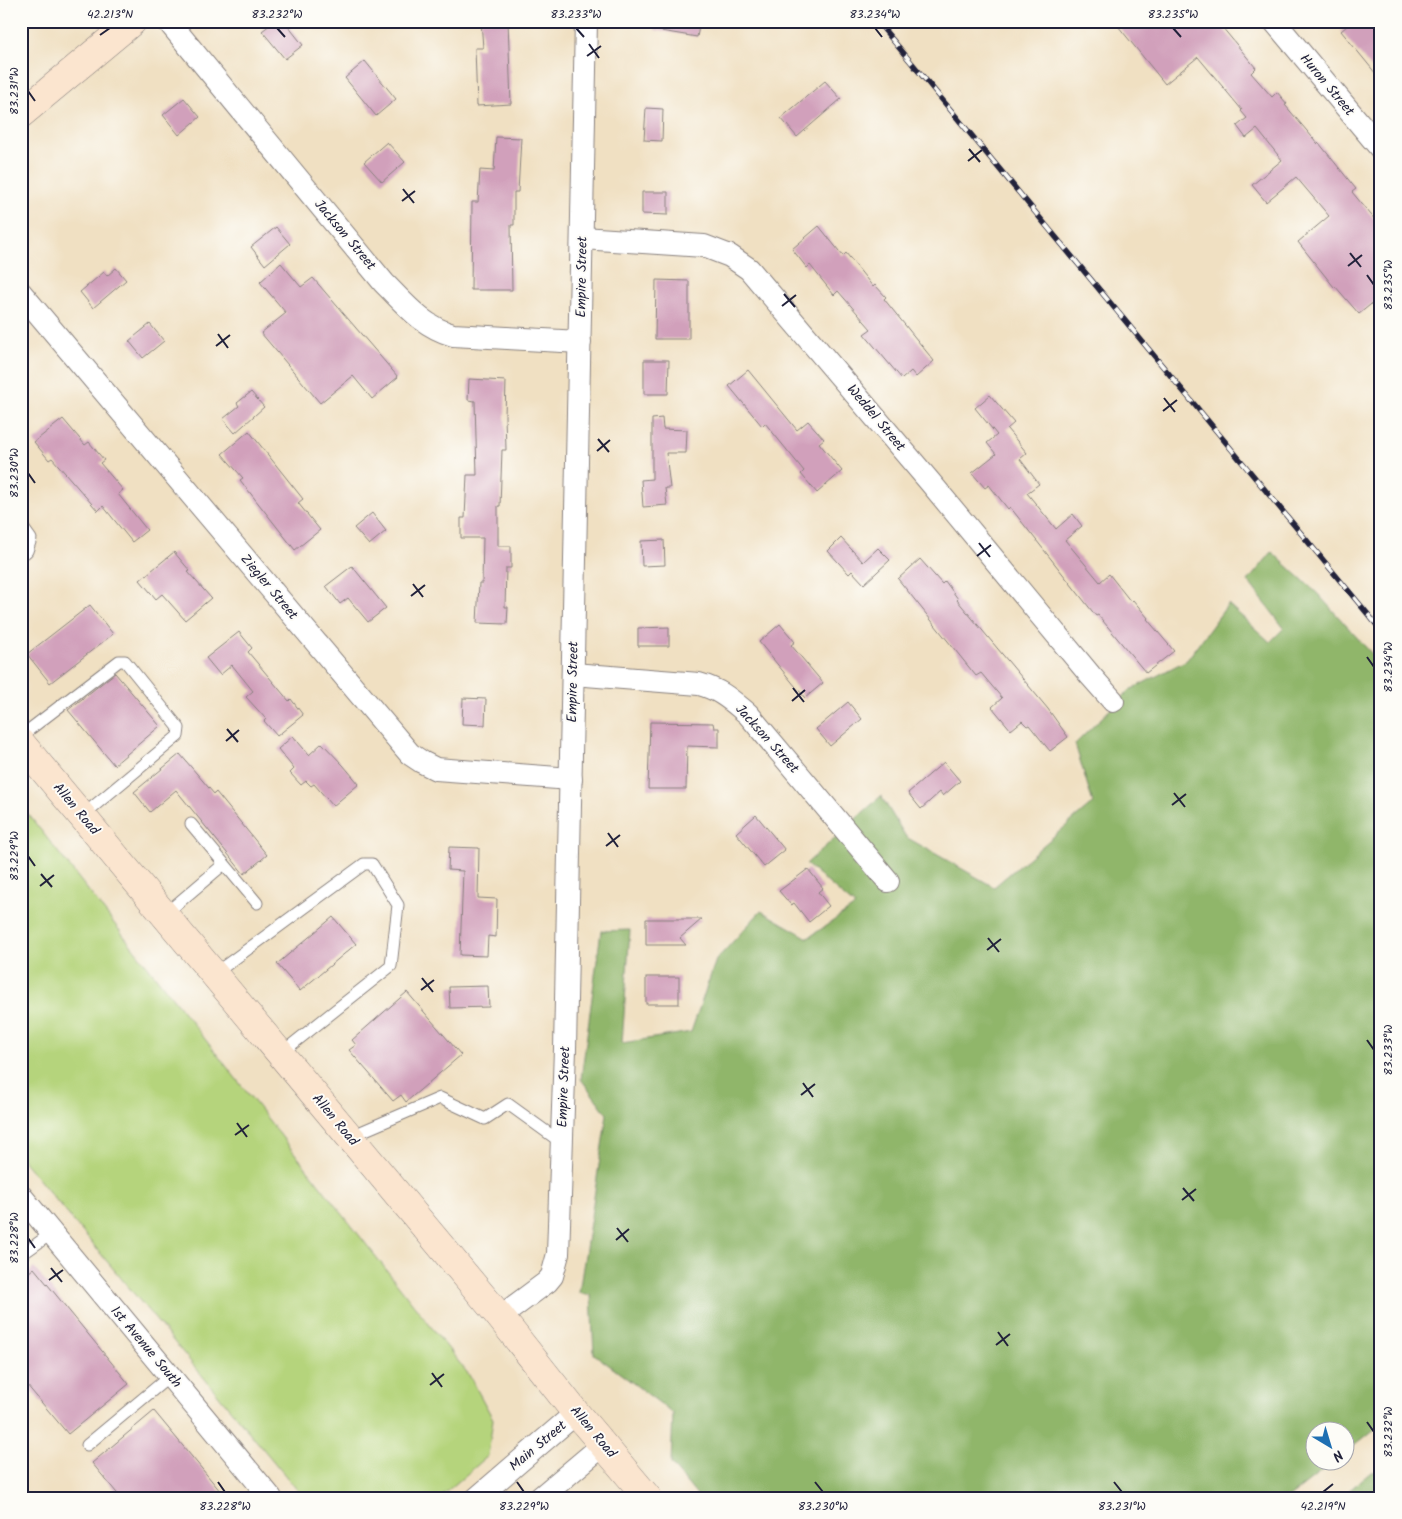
<svg xmlns="http://www.w3.org/2000/svg" width="1402" height="1519" font-family="Kalam,sans-serif">
  <style>
    .green { fill: #b5d47b; stroke: #6c7b5b }
    .forest { fill: #90b66b; stroke: #596c53 }
    .building { fill: #d1a0bb }
    .lines { fill: none; stroke-linecap: round; stroke-linejoin: round }
    .service-casing { stroke: #89817e; stroke-width: 13 }
    .minor-casing { stroke: #89817e; stroke-width: 24 }
    .secondary-casing { stroke: #89817e; stroke-width: 29 }
    .service { stroke: #fff; stroke-width: 11 }
    .minor { stroke: #fff; stroke-width: 22 }
    .secondary { stroke: #fbe5cf; stroke-width: 28 }
    .rail-casing { stroke: #22223b; stroke-width: 5.5 }
    .rail { stroke: #fdfcf7; stroke-width: 4; stroke-dasharray: 11; stroke-linecap: butt }
    .ticks { fill: none; stroke: #22223b; stroke-width: 2 }
    .labels { text-anchor: middle; dominant-baseline: central; stroke-width: 4; stroke-linejoin: round; paint-order: stroke }
    .street-label { font-size: 14px; fill: #22223b; stroke: #fdfcf7 }
    .neatline { fill: none; stroke: #22223b; stroke-width: 2 }
    .ticks-label { font-size: 12px; text-anchor: middle; fill: #22223b }
  </style>
  <rect width="100%" height="100%" fill="#fdfcf7"/>
  <filter id="ink" filterUnits="userSpaceOnUse"><feTurbulence type="fractalNoise" baseFrequency=".02" numOctaves="2"/><feDisplacementMap in="SourceGraphic" scale="10" xChannelSelector="R" yChannelSelector="G"/><feConvolveMatrix kernelMatrix="1 2 1 2 8 2 1 2 1" color-interpolation-filters="sRGB"/></filter>
  <filter id="wash" filterUnits="userSpaceOnUse"><feTurbulence type="fractalNoise" baseFrequency=".0096" numOctaves="4" result="noise"/><feDisplacementMap in="SourceGraphic" scale="20" xChannelSelector="R" yChannelSelector="G"/><feGaussianBlur stdDeviation="1.12" result="paint"/><feColorMatrix in="noise" values="0 0 0 0 0 0 0 0 0 0 0 0 0 0 0 0 0 1.4 0 .05"/><feComposite in="paint" operator="in"/></filter>
  <g filter="url(#wash)">
    <rect width="100%" height="100%" fill="#f0e0c2"/>
    <path class="green" d="M21,805L469,1375L493,1419L488,1456L439,1498H304L21,1158Z"/>
    <g class="forest">
      <path d="M1272,552L1317,593L1381,664V1424L1345,1453L1344,1432H1314V1462H1334L1288,1498H699L671,1464L673,1413L594,1354L591,1295L579,1293L607,1114L581,1079L601,931L630,930L622,1043L691,1032L716,960L761,911L808,938L855,906L806,864L881,796L906,837L994,887L1093,803L1075,744L1130,690L1187,660L1228,604L1270,642L1284,628L1248,581Z"/>
      <path d="M1381,1471V1498H1340L1371,1472Z"/>
    </g>
    <g id="blocks">
      <g class="building">
        <path d="M275,21H284L303,45L285,59L262,31Z"/>
        <path d="M481,21H508L511,104L477,106L475,48H483Z"/>
        <path d="M656,21H700L697,37L655,30Z"/>
        <path d="M1114,21H1217L1256,68L1251,73L1272,97L1277,92L1287,104L1285,105L1318,144L1319,143L1356,189L1352,192L1381,227V296L1359,314L1335,286L1334,287L1298,242L1329,216L1296,177L1266,202L1252,185L1282,160L1257,129L1246,138L1237,126L1247,118L1241,111L1242,110L1198,57L1165,84Z"/>
        <path d="M1353,21H1376L1381,27V80L1341,31Z"/>
        <path d="M365,61L396,99L376,116L345,78Z"/>
        <path d="M825,81L841,99L797,137L781,118Z"/>
        <path d="M184,98L200,117L179,135L163,115Z"/>
        <path d="M646,108L663,109L662,141L644,140Z"/>
        <path d="M496,137L521,138L518,192H514V225H511L512,290H471L472,202H478L480,170L494,171Z"/>
        <path d="M387,142L405,162L382,182L364,162Z"/>
        <path d="M642,192H668V215L642,214Z"/>
        <path d="M819,226L843,256L846,253L873,287L875,285L886,297L884,299L934,361L916,377L911,371L902,379L864,334L871,329L838,291L834,295L810,265L807,268L792,249Z"/>
        <path d="M276,227L290,244L265,265L251,247Z"/>
        <path d="M281,263L301,287L313,278L398,377L372,399L353,376L320,403L261,333L286,313L260,282Z"/>
        <path d="M116,268L126,280L93,308L80,292L104,272L107,276Z"/>
        <path d="M656,280L689,281V339H655Z"/>
        <path d="M150,324L164,341L143,358L129,341Z"/>
        <path d="M644,360H669L668,394H644Z"/>
        <path d="M748,370L797,430L808,421L824,439L819,443L842,471L817,493L801,474L804,471L765,423L762,426L729,386Z"/>
        <path d="M469,379L506,381L505,416L506,450H502L500,506H498V546H511V568H506L505,607H508L507,624L477,623L479,583H482L483,538H461V518H465L467,475H477L475,401L468,400Z"/>
        <path d="M251,392L264,407L235,433L223,419L239,406L237,403Z"/>
        <path d="M990,395L1014,423L1007,429L1027,453L1020,459L1039,484L1027,493L1056,529L1073,514L1082,526L1065,540L1100,582L1109,574L1131,602L1133,600L1148,618L1147,619L1174,651L1146,673L1098,615L1096,616L1010,507L1008,509L989,485L985,488L972,473L996,454L987,443L997,435L975,408Z"/>
        <path d="M662,418L663,429L687,430L686,453H666L670,488H665L667,505L643,507L641,480L652,479V419Z"/>
        <path d="M63,419L85,445L89,442L104,460L100,463L123,490L118,494L147,530L132,542L103,506L98,511L52,458L49,460L34,442Z"/>
        <path d="M249,431L303,499L298,503L320,530L295,550L240,480L243,478L222,454Z"/>
        <path d="M372,513L386,531L369,545L354,528Z"/>
        <path d="M841,538L863,562L878,548L890,560L864,584L852,571L849,574L828,551Z"/>
        <path d="M664,540L665,565L642,566L641,541Z"/>
        <path d="M174,552L190,571L188,572L211,598L185,620L162,594L156,599L140,580Z"/>
        <path d="M920,559L942,584L945,581L958,599L957,600L1048,709L1068,737L1050,751L1029,725L1027,726L1022,721L1011,730L992,707L1002,698L981,673L976,676L898,579Z"/>
        <path d="M352,566L386,608L368,622L348,598L340,604L326,586Z"/>
        <path d="M90,605L113,634L50,683L27,654Z"/>
        <path d="M780,624L795,642L791,645L823,683L805,698L759,642Z"/>
        <path d="M669,627V646H638V628Z"/>
        <path d="M239,632L252,648L248,652L289,701L291,699L303,715L277,736L264,721L266,719L246,697L253,691L232,665L220,675L206,658Z"/>
        <path d="M115,673L160,726L114,765L68,710Z"/>
        <path d="M463,698L486,699L485,725L462,724Z"/>
        <path d="M848,702L862,719L830,746L816,729Z"/>
        <path d="M650,722L713,723L714,728H719V747L687,746L686,789H648Z"/>
        <path d="M293,736L309,755L322,743L343,765L359,784L333,806L314,784L311,786L306,781L301,785L290,773L294,769L278,749Z"/>
        <path d="M180,754L214,794L216,792L267,855L244,874L176,790L150,812L134,792Z"/>
        <path d="M944,762L960,781L943,796L940,792L921,809L908,793Z"/>
        <path d="M756,815L785,850L764,867L736,833Z"/>
        <path d="M449,847L479,848L478,898L497,899L496,937L488,936L487,956L460,955L463,871L448,870Z"/>
        <path d="M808,869L823,888L818,892L829,906L809,922L794,903L791,905L779,891Z"/>
        <path d="M333,917L356,944L300,991L277,964Z"/>
        <path d="M646,919H702L680,938L686,945H646Z"/>
        <rect x="646" y="977" width="33" height="27"/>
        <path d="M488,986L489,1007L450,1008L449,987Z"/>
        <path d="M407,992L461,1055L406,1102L401,1095L393,1101L349,1050L356,1045L352,1040Z"/>
        <path d="M34,1268L129,1384L68,1434L21,1378V1279Z"/>
        <path d="M154,1411L226,1498H121L92,1463Z"/>
      </g>
    </g>
  </g>
  <g filter="url(#ink)">
    <use href="#blocks" fill-opacity="0" stroke="#89817e" stroke-width="1"/>
    <g class="lines">
      <g class="service-casing">
        <g id="service">
          <path d="M21,525L31,539L27,551L21,556"/>
          <path d="M21,736L119,661H125L179,728L178,736L82,816"/>
          <path d="M191,824L257,903"/>
          <path d="M164,915L224,864"/>
          <path d="M214,974L364,864H372L398,905L391,966L280,1054"/>
          <path d="M349,1137L440,1098L485,1119L508,1104L562,1143"/>
          <path d="M21,1255L52,1233"/>
          <path d="M87,1445L170,1376"/>
        </g>
      </g>
      <g class="minor-casing">
        <g id="minor">
          <path d="M168,21L384,283C406,305 422,326 453,335L580,342"/>
          <path d="M1274,21L1381,149"/>
          <path d="M582,238L704,246L730,256L749,269L930,482L1090,675L1113,701"/>
          <path d="M21,293L410,754L422,762L436,769L571,779"/>
          <path d="M573,674L699,684C721,690 731,700 748,714L888,881"/>
          <path d="M21,1196L271,1498"/>
          <path d="M500,1317L547,1282L552,1276L558,1254L565,1049L586,21"/>
          <path d="M477,1498L576,1413"/>
          <path d="M540,1498L603,1445"/>
        </g>
      </g>
      <g class="secondary-casing">
        <g id="secondary">
          <path d="M21,114L133,21"/>
          <path d="M21,743L500,1317L576,1413L648,1498"/>
        </g>
      </g>
      <use href="#service" class="service"/>
      <use href="#minor" class="minor"/>
      <use href="#secondary" class="secondary"/>
      <g class="rail-casing">
        <path id="rail" d="M877,21L1381,630"/>
      </g>
      <use href="#rail" class="rail"/>
    </g>
  </g>
  <path class="ticks" d="M277,28L285,37M576,28L584,37M875,28L882,37M1173,28L1181,37M100,35L110,28M589,44L599,58M587,56L601,46M28,91L35,101M969,149L980,162M968,161L982,150M403,189L414,203M402,201L415,191M1350,253L1361,267M1348,266L1362,255M1367,275L1374,285M784,294L795,307M782,306L796,295M218,334L228,348M216,346L230,335M1164,398L1175,412M1163,411L1177,400M598,439L609,452M597,451L610,440M28,473L35,483M979,543L990,557M977,556L991,545M413,584L423,597M411,596L425,585M1367,657L1374,667M793,688L804,702M792,701L805,690M227,729L238,742M226,741L239,730M1174,793L1185,807M1172,805L1186,794M608,833L618,847M606,846L620,835M28,856L35,866M41,874L52,887M40,886L54,875M988,938L999,952M987,950L1001,939M422,978L433,992M421,990L434,980M1367,1040L1374,1050M803,1083L813,1097M801,1095L815,1084M237,1123L247,1137M235,1135L249,1125M1183,1188L1194,1201M1182,1200L1196,1189M617,1228L628,1242M28,1238L35,1248M616,1240L629,1229M51,1268L62,1282M49,1280L63,1270M998,1332L1008,1346M996,1345L1010,1334M432,1373L442,1387M430,1385L444,1374M1367,1422L1374,1432M218,1482L225,1492M517,1482L524,1492M815,1482L823,1492M1114,1482L1122,1492M1323,1492L1333,1484"/>
  <g class="labels">
    <g class="street-label">
      <text transform="translate(1327 85) rotate(50)">Huron Street</text>
      <text transform="translate(345 235) rotate(50)">Jackson Street</text>
      <text transform="translate(582 277) rotate(-89)">Empire Street</text>
      <text transform="translate(876 418) rotate(50)">Weddel Street</text>
      <text transform="translate(269 587) rotate(50)">Ziegler Street</text>
      <text transform="translate(573 682) rotate(-89)">Empire Street</text>
      <text transform="translate(767 739) rotate(48)">Jackson Street</text>
      <text transform="translate(76 809) rotate(50)">Allen Road</text>
      <text transform="translate(564 1087) rotate(-88)">Empire Street</text>
      <text transform="translate(335 1120) rotate(50)">Allen Road</text>
      <text transform="translate(146 1347) rotate(50)">1st Avenue South</text>
      <text transform="translate(593 1432) rotate(50)">Allen Road</text>
      <text transform="translate(538 1446) rotate(-40)">Main Street</text>
    </g>
  </g>
  <rect width="1402" height="1519" fill="none" stroke="#fdfcf7" stroke-width="55"/>
  <g transform="translate(1330 1446) rotate(142)"><circle r="24" fill="#fdfcf7" stroke="#a5a5ac"/>
  <path d="M0-4L9 19L0 12L-9 19Z" fill="#1f6fb2"/>
  <text y="-8" font-size="14" font-weight="bold" text-anchor="middle" fill="#22223b">N</text>
  </g>
  <rect x="28" y="28" width="1346" height="1464" class="neatline"/>
  <g class="ticks-label">
    <text x="110" y="18">42.213°N</text>
    <text x="277" y="18">83.232°W</text>
    <text x="576" y="18">83.233°W</text>
    <text x="875" y="18">83.234°W</text>
    <text x="1173" y="18">83.235°W</text>
    <text transform="translate(14 91) rotate(-90)" y="4">83.231°W</text>
    <text transform="translate(1388 285) rotate(-90)" y="4">83.235°W</text>
    <text transform="translate(14 473) rotate(-90)" y="4">83.230°W</text>
    <text transform="translate(1388 667) rotate(-90)" y="4">83.234°W</text>
    <text transform="translate(14 856) rotate(-90)" y="4">83.229°W</text>
    <text transform="translate(1388 1050) rotate(-90)" y="4">83.233°W</text>
    <text transform="translate(14 1238) rotate(-90)" y="4">83.228°W</text>
    <text transform="translate(1388 1432) rotate(-90)" y="4">83.232°W</text>
    <text x="225" y="1510">83.228°W</text>
    <text x="524" y="1510">83.229°W</text>
    <text x="823" y="1510">83.230°W</text>
    <text x="1122" y="1510">83.231°W</text>
    <text x="1323" y="1510">42.219°N</text>
  </g>
</svg>
